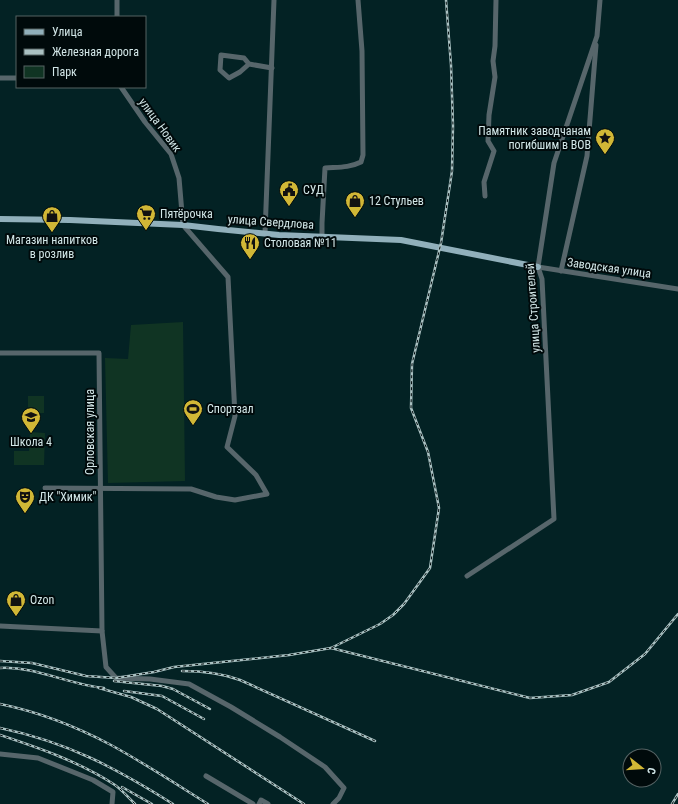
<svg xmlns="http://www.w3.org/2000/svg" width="678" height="804" font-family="'Roboto Condensed',sans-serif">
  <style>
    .green { fill: #103423 }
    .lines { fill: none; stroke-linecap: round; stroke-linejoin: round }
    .minor { stroke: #57666b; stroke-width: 5 }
    .major { stroke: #91b0bb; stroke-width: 6 }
    .rail-casing { stroke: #aac1c2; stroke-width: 2.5 }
    .rail { stroke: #000a0b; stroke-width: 1; stroke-dasharray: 3; stroke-linecap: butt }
    .labels { text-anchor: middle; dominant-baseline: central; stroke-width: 4; stroke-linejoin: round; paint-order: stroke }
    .street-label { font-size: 12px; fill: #d2e7e8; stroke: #000a0b }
    .poi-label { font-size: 12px; fill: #d2e7e8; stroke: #000a0b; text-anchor: start }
  </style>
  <rect width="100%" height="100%" fill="#032224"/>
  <g class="green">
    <path d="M183,322L185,481L108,483L105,358L128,359L131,325Z"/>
    <path d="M28,396H44V413L28,414Z"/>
    <path d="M30,432L45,433L44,465H14V451H29Z"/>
  </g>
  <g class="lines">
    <g class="minor">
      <path d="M117,17V0"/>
      <path d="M249,64L244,58L221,55L220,70L229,78L240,72L249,64L272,68"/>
      <path d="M0,78H17"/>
      <path d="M485,196L484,182L494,151L488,141L489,115L495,77L493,61L495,46L496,0"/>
      <path d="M265,233L274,0"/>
      <path d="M322,237V223L325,168C338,167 349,168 361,162L363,155L362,51L358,0"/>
      <path d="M538,267L678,289"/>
      <path d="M561,271L587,156L596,45"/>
      <path d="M0,353H99L102,631L106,667L116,678L150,679L189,684L231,707L280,737L325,767L344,788L339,798L333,804"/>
      <path d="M45,488L191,489L216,497L235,500L267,494L256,475L227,447L235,416L228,277L183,225L179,178L171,154L145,122L121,87"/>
      <path d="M467,576L554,519L542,279L538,267L554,163L597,36L600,0"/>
      <path d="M0,626L102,631"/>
      <path d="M0,754L38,758L93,780L113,792L112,804"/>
      <path d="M206,776L253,804"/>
      <path d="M259,804L261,800L268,804"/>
    </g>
    <path class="major" d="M0,219L70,220L183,225L218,229L279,235L401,240L538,267"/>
    <g class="rail-casing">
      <g id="rail">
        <path d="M331,648L530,698L572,695L609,682L645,654L678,614"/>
        <path d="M0,661L32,663L86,676L116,678L154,672L174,667L289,655L331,648L380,624L393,615L404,604L430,568L439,508L428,452L411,408L412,364L441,243L452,171L453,126L451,65L446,0"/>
        <path d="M0,668C36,666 69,685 104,688"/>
        <path d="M182,671C202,671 221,673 240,680L375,741"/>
        <path d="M114,681L162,686L173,689L210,709"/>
        <path d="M99,688L131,697L157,709L304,804"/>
        <path d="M124,691L162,696L204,719"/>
        <path d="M0,704C39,712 77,727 111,745C144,763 176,784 208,804"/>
        <path d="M0,728C67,742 116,768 173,804"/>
        <path d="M0,735C39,748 80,762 115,785C122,790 129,798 135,804"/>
        <path d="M122,787L152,804"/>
        <path d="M672,804L678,794"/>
      </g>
    </g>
    <use href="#rail" class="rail"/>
  </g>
  <defs>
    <g id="sight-pin" transform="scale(1)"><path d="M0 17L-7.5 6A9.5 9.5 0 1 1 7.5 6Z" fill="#d1b736" stroke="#000a0b"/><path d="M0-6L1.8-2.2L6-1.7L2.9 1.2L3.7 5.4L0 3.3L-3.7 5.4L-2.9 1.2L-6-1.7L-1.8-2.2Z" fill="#111"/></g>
    <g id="civic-pin" transform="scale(1)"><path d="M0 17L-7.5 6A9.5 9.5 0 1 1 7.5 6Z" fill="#d1b736" stroke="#000a0b"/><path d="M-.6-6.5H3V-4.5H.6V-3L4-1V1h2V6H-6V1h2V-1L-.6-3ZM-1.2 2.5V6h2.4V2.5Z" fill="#111"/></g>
    <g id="shop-pin" transform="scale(1)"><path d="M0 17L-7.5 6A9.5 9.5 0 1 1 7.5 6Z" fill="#d1b736" stroke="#000a0b"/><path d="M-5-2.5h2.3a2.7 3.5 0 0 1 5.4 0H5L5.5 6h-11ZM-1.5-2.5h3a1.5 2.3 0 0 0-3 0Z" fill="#111"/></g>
    <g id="supermarket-pin" transform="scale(1)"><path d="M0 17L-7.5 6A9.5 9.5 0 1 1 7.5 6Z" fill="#d1b736" stroke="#000a0b"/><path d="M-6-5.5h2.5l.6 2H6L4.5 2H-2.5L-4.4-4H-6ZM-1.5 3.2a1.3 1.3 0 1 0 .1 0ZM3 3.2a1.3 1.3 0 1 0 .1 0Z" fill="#111"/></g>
    <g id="restaurant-pin" transform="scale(1)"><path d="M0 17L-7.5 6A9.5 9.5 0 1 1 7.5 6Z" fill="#d1b736" stroke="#000a0b"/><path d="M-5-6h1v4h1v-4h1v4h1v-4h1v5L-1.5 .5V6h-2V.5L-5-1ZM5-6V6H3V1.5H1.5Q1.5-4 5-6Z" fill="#111"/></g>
    <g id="stadium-pin" transform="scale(1)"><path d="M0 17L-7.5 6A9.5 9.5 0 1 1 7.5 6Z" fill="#d1b736" stroke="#000a0b"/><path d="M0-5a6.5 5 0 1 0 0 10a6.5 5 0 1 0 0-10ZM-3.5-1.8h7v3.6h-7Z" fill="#111"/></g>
    <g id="school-pin" transform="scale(1)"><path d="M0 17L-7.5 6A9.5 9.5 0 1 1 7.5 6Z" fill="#d1b736" stroke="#000a0b"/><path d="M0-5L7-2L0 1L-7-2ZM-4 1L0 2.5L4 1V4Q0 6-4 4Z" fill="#111"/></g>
    <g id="theatre-pin" transform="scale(1)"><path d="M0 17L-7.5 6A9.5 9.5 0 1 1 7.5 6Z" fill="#d1b736" stroke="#000a0b"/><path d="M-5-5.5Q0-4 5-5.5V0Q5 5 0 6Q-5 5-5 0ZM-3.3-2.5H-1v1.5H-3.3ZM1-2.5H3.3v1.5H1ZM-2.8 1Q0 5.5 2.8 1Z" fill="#111"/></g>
  </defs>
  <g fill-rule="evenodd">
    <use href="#sight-pin" x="605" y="138"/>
    <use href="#civic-pin" x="289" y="190"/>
    <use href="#shop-pin" x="355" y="201"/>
    <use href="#supermarket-pin" x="146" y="214"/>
    <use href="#shop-pin" x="52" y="216"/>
    <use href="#restaurant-pin" x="250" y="243"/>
    <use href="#stadium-pin" x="193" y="409"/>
    <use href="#school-pin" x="31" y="417"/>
    <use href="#theatre-pin" x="25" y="497"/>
    <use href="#shop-pin" x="16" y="600"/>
  </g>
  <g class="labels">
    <g class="street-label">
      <text transform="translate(160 125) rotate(54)">улица Новик</text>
      <text transform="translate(271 222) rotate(4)">улица Свердлова</text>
      <text transform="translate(609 268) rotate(8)">Заводская улица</text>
      <text transform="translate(533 308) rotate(-94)">улица Строителей</text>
      <text transform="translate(90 432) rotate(-90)">Орловская улица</text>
    </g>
    <g class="poi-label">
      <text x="591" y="131" text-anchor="end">Памятник заводчанам<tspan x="591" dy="14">погибшим в ВОВ</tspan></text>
      <text x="303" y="190">СУД</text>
      <text x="369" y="201">12 Стульев</text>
      <text x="160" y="214">Пятёрочка</text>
      <text x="52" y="240" text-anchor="middle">Магазин напитков<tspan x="52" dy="14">в розлив</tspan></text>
      <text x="264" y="243">Столовая №11</text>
      <text x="207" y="409">Спортзал</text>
      <text x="31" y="442" text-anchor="middle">Школа 4</text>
      <text x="39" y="497">ДК "Химик"</text>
      <text x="30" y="600">Ozon</text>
    </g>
  </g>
  <rect x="16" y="16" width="130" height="72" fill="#000a0b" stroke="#546263"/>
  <rect x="24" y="29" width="20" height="6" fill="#91b0bb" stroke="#546263"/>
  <text x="52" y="36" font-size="12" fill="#d2e7e8">Улица</text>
  <rect x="24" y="49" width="20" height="6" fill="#aac1c2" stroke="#546263"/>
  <text x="52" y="56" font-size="12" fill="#d2e7e8">Железная дорога</text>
  <rect x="24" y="66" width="20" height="12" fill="#103423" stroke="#546263"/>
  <text x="52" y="76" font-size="12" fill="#d2e7e8">Парк</text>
  <g transform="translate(642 768) rotate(107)"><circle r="19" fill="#000a0b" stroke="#546263"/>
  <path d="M0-3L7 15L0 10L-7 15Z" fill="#d1b736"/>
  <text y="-6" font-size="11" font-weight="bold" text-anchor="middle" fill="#d2e7e8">С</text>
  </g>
</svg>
